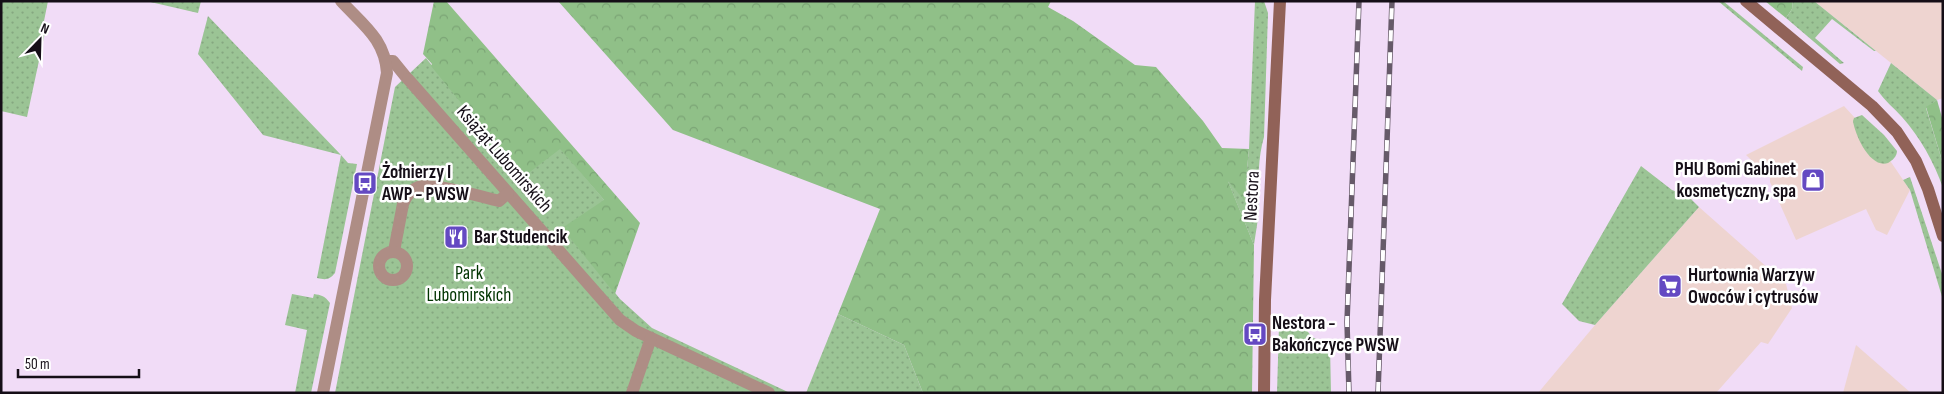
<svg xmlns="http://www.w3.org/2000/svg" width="1944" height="394" font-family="'Sofia Sans Condensed',sans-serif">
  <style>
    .commercial { fill: #eed4d0 }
    .grass { fill: url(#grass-dots) }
    .forest { fill: url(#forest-crowns) }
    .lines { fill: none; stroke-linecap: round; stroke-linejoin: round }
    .street { stroke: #ae8d85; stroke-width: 12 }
    .secondary { stroke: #916258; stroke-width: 12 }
    .rail-casing { stroke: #665a69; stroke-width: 5.5 }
    .rail { stroke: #fff; stroke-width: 4; stroke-dasharray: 11; stroke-linecap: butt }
    .labels { text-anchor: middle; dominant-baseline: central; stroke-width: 5; stroke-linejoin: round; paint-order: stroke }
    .street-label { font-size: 19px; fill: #150e17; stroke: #fff }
    .poi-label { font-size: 19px; font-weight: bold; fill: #150e17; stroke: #fff; text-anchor: start }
    .park-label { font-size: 19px; fill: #013400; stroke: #fff }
  </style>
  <defs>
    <pattern id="grass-dots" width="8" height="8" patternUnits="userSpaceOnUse" patternTransform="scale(1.25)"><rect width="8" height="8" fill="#9bc495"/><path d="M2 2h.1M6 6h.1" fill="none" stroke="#85a780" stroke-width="1.8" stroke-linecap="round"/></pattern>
    <pattern id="forest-crowns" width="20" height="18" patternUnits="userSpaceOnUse" patternTransform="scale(1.25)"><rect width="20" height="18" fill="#90c088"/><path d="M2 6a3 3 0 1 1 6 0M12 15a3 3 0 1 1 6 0" fill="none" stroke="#7ba475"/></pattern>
  </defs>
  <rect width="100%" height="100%" fill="#f1dcf7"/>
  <g class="commercial">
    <path d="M1814,1H1943V98L1937,100Z"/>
    <path d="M1844,106L1878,143L1910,190L1887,235L1876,230L1866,209L1796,240L1770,182V178L1746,155Z"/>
    <path d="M1699,207L1786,284L1792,308L1768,344L1761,342L1716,393H1538L1595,325Z"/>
    <path d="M1856,345L1911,393H1843Z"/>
  </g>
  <g class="grass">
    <path d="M1,1H48L44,21L47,23L27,117L1,111Z"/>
    <path d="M146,1H201L198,13Z"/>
    <path d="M1255,1H1264L1268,13L1264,137C1258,157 1258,181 1259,202C1259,216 1256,231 1254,245L1227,179L1244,199L1249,149Z"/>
    <path d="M1718,1H1723L1803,67L1802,71Z"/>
    <path d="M1793,1H1814L1876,51H1874L1832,19L1815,38L1844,63L1840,64L1786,18L1792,9Z"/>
    <path d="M208,16L341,155L348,163L357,164L335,273C329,280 326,280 317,278L341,155L263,135L198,54Z"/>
    <path d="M426,58L521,177L560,148L605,201L563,228L620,299L652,328L790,393H335L395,87Z"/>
    <path d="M1891,63L1937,100L1926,108L1943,164V188C1934,162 1920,137 1902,117C1894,108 1885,101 1878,91Z"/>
    <path d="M1862,115L1884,135L1897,151C1897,156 1893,160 1888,163C1870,169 1855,135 1853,121L1854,118Z"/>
    <path d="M1641,166L1672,190L1688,196L1699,207L1595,325L1579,321L1562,304Z"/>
    <path d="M1910,177L1943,277V300L1910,190L1903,180Z"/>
    <path d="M292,294L313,298L314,294C321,295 325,296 330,303L311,393H295L307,330L285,325Z"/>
    <path d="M838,314L904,345L923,393H806Z"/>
    <path d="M1297,318L1312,337L1330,346L1331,393H1277L1279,325Z"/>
  </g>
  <g class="forest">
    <path d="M434,1H446L640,223L615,294L562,228L604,200L560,149L522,178L431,66L432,64L423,54Z"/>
    <path d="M558,1H1051L1048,7L1073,21L1135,65L1156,67L1203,121L1222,148L1249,149L1244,200L1228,181L1254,245L1252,393H923L904,345L838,314L880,209L673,130Z"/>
    <path d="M1765,1H1793L1792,9L1786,18Z"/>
    <path d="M1937,100L1943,121V164L1926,107Z"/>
  </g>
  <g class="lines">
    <g class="street">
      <path d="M386,61H393L406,77"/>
      <path d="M408,79L620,320L636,331L769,393"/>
      <path d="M394,251L403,204C406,197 410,190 418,187C431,182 483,197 499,201L508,193"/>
      <circle cx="393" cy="266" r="14"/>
      <path d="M323,393L387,73C385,39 363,25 341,1"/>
      <path d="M632,393L651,338"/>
    </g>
    <g class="secondary">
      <path d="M1746,1L1872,106L1897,132L1916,161L1928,189L1943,236"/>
      <path d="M1264,393L1265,300L1280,1"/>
    </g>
    <g class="rail-casing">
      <g id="rail">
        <path d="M1349,393L1347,322L1359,1"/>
        <path d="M1378,393L1392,1"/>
      </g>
    </g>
    <use href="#rail" class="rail"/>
  </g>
  <defs>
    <g id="shop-square" transform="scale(1.25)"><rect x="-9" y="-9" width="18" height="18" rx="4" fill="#6449c2" stroke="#fff"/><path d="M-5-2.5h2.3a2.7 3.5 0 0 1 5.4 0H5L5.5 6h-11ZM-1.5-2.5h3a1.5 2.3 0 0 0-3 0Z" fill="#fff"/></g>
    <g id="bus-square" transform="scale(1.25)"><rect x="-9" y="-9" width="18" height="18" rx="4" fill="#6449c2" stroke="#fff"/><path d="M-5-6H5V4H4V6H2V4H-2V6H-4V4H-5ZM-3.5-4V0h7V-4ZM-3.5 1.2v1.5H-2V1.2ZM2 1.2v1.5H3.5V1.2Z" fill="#fff"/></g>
    <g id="restaurant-square" transform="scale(1.25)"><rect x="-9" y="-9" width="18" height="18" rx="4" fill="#6449c2" stroke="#fff"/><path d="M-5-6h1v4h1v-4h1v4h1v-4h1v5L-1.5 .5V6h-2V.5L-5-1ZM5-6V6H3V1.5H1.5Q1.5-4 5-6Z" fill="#fff"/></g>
    <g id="supermarket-square" transform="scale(1.25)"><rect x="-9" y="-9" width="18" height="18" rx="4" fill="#6449c2" stroke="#fff"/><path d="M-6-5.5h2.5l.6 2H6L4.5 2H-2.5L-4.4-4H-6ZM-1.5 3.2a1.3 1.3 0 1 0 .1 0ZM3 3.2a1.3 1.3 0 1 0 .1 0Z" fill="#fff"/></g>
  </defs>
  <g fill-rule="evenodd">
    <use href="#shop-square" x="1813" y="180"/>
    <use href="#bus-square" x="365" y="183"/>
    <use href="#restaurant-square" x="456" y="237"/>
    <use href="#supermarket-square" x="1670" y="286"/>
    <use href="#bus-square" x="1255" y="334"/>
  </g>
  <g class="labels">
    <g class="street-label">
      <text transform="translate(504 159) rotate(49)">Książąt Lubomirskich</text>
      <text transform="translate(1252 196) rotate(-87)">Nestora</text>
    </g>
    <g class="poi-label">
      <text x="1796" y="169" text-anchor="end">PHU Bomi Gabinet<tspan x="1796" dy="22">kosmetyczny, spa</tspan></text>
      <text x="382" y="172">Żołnierzy I<tspan x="382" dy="22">AWP - PWSW</tspan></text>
      <text x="474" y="237">Bar Studencik</text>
      <text x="1688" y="275">Hurtownia Warzyw<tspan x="1688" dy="22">Owoców i cytrusów</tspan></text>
      <text x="1272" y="323">Nestora -<tspan x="1272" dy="22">Bakończyce PWSW</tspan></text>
    </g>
    <g class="park-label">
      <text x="469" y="273">Park<tspan x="469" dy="22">Lubomirskich</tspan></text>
    </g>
  </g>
  <rect width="1944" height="394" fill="none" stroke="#150e17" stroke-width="5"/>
  <g transform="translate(40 40) rotate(23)" stroke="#ffffff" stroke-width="4" paint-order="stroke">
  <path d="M0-4L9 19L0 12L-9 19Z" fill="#150e17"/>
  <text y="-8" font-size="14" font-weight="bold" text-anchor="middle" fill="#150e17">N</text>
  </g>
  <path d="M18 369v8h121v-8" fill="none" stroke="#150e17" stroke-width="2.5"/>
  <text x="25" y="369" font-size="15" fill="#150e17" stroke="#ffffff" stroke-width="4" paint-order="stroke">50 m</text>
</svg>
